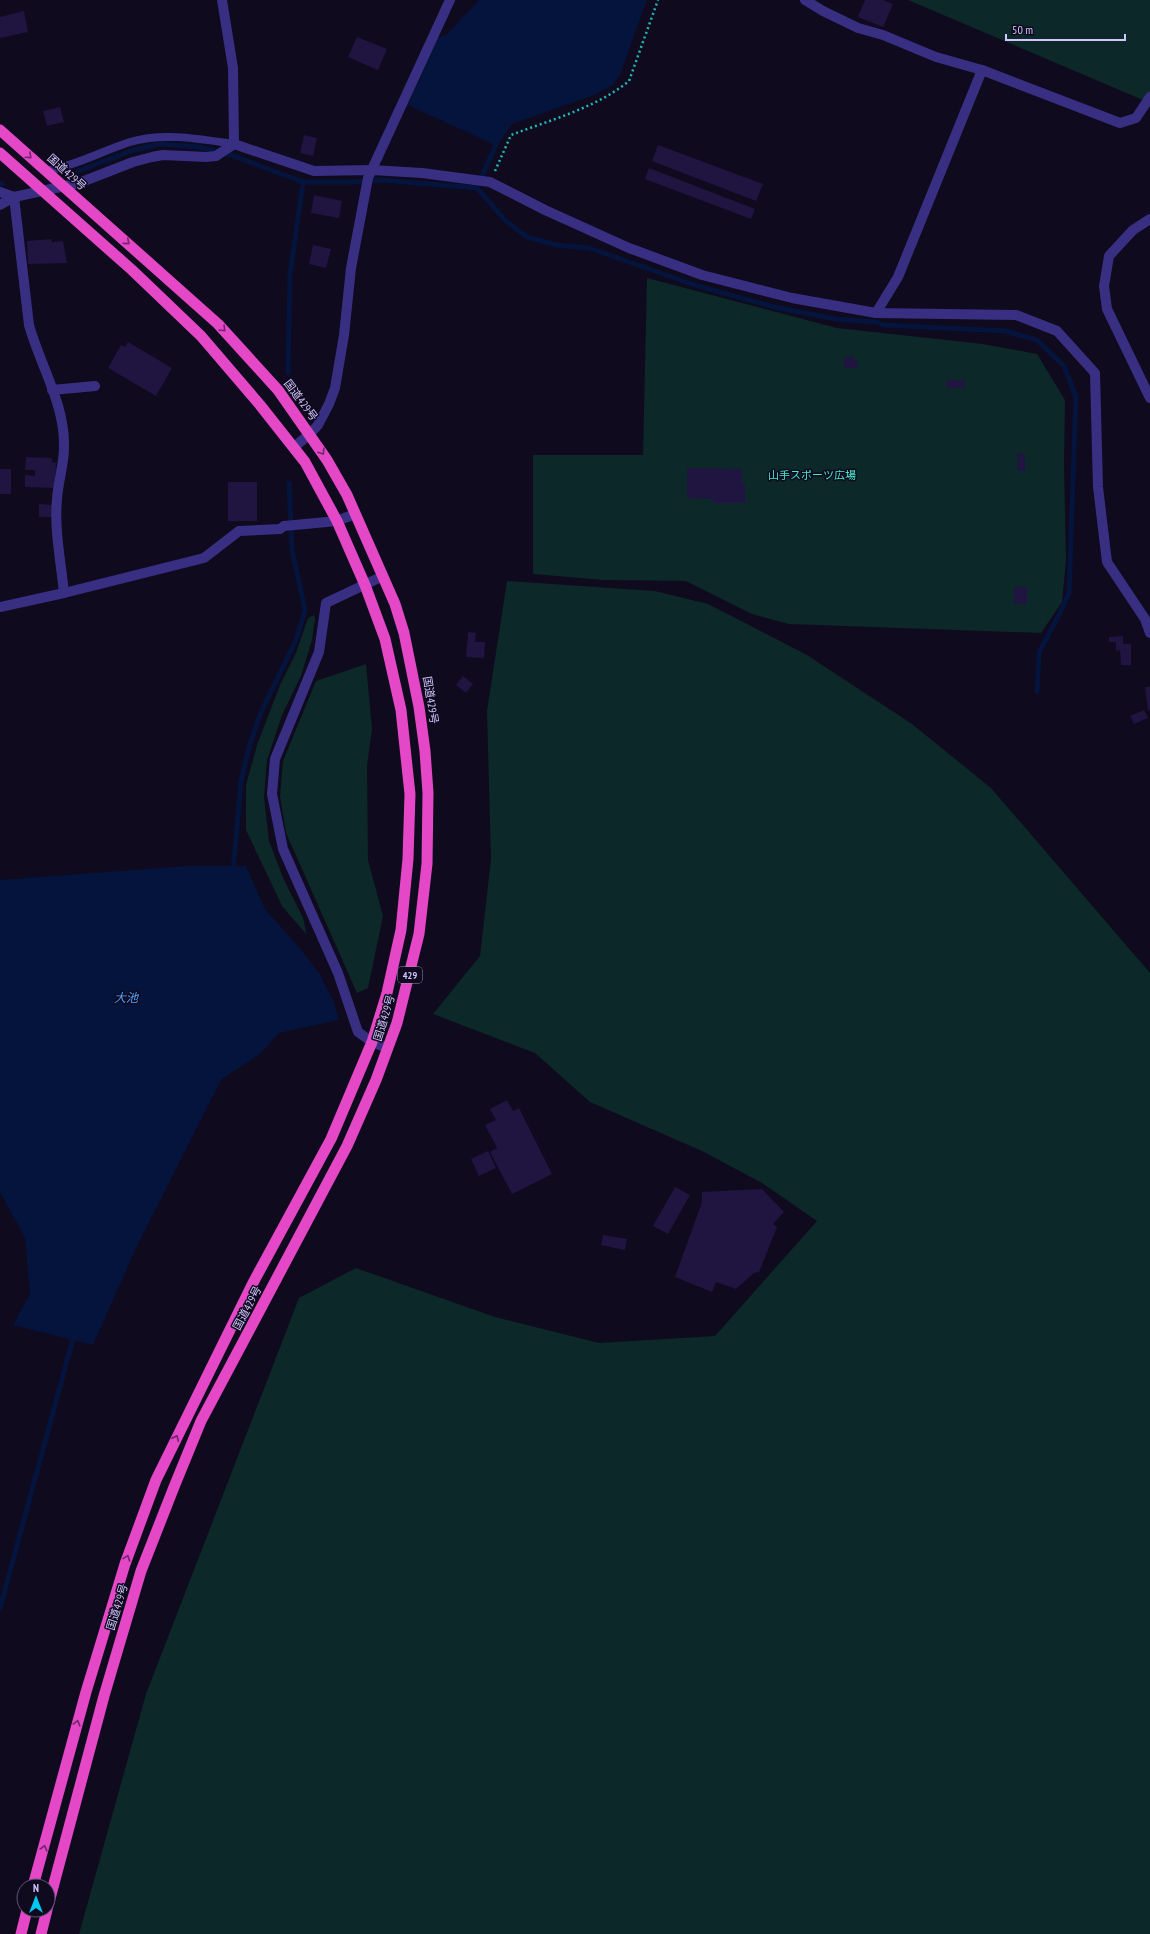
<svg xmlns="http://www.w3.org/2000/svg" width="1150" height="1934" font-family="'PT Sans Narrow','Noto Sans JP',sans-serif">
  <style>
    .green { fill: #0c2829 }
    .water { fill: #04143d }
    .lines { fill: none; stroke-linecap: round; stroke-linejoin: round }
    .stream { stroke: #04143d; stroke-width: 5 }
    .building { fill: #201441 }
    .path { stroke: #20b8ba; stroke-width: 2.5; stroke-dasharray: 2 3; stroke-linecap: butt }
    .service { stroke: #382f83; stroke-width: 8 }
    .minor { stroke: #382f83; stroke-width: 10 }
    .trunk { stroke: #e448c7; stroke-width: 11 }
    .oneway { stroke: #6f266a }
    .labels { text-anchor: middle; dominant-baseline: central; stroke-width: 3; stroke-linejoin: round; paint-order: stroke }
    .shield { fill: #0f0a1e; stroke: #978ebc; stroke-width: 1 }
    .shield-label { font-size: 10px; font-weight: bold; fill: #d1c7ff }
    .street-label { font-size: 11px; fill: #d1c7ff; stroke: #0f0a1e }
    .park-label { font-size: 11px; fill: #46ebce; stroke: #0f0a1e }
    .water-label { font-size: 12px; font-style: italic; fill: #55a4ff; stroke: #0f0a1e }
  </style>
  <rect width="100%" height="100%" fill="#0f0a1e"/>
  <g class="green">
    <path d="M908,0H1150V103Z"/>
    <path d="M647,278L837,328L983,344L1037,354L1065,400L1064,465L1066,560L1062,602L1041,633L789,624L752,614L686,581L603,580L533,574V455H643Z"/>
    <path d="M507,581L655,591L708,604L807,655L912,724L991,788L1150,973V1934H79L146,1694L299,1298L356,1268L495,1317L599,1343L715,1336L817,1221L762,1183L702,1151L590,1102L535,1053L433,1014L480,956L491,859L487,711Z"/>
    <path d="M314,615L315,619L312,640L301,676L282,715L267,760L264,797L269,841L284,880L303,918L307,935L282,906L246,830V785L257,745L280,685L296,653L308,618Z"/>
    <path d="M366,664L372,729L367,766L368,860L383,916L368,988L357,993L286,833L280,796L283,761L316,681Z"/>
  </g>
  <g class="water">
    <path d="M479,0H647L620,75L613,85L594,95L512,124L497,146L408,105L438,37L446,35Z"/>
    <path d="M186,866H246L265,909L299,947L319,973L334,1002L339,1020L279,1033L260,1054L221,1080L137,1246L93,1345L13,1325L30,1294L25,1238L0,1192V880Z"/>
  </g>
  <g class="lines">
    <g class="stream">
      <path d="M78,171L134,150L160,144L199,147L231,155L303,182L290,275L288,373"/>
      <path d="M483,174L498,140"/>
      <path d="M303,182H352L381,180L477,188L505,220L527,237L557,245L589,248L698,286L774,307L836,319L876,322L884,325L1005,331L1037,340L1064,366L1076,397L1069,593L1058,617L1039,652L1037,692"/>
      <path d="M0,183L2,184"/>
      <path d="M233,872L241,781L250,744L261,712L296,640L305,610L292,550L289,483"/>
      <path d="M0,1608L74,1335"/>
    </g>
  </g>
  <g class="building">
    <path d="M865,0H883L893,4L883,27L858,17Z"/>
    <path d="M24,11L28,32L0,38V17Z"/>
    <path d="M357,37L387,49L378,70L348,57Z"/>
    <path d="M60,107L64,122L47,126L43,111Z"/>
    <path d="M304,135L317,138L313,156L300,153Z"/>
    <path d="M658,145L763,184L756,201L652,161Z"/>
    <path d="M649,168L755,209L751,219L645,179Z"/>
    <path d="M314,195L342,201L339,218L311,213Z"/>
    <path d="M51,239L52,242L63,241L67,263L28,264L27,241Z"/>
    <path d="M313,245L331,249L326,268L309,264Z"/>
    <path d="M128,342L172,368L156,396L108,368L121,345L125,347Z"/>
    <path d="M854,356V360H857L858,368H844V357Z"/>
    <rect x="947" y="380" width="18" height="8"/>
    <path d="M1018,453L1025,454V471H1017Z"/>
    <path d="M26,457L52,458V462L56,463L55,488L25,487V475L35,476V470H25Z"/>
    <path d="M687,468L742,469V483H745V503H713V499L687,498Z"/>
    <rect x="0" y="469" width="11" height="25"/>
    <rect x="228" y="482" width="29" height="39"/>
    <path d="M39,504L52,505V517H39Z"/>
    <rect x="1014" y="587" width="13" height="17"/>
    <path d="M468,632L476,633L475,642H485L484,658L466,657Z"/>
    <path d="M1123,636V644H1131V665H1121L1120,650L1116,651V642H1109V637Z"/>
    <path d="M463,676L473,684L466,693L456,685Z"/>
    <path d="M1145,687H1150V710H1148Z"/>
    <path d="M1144,710L1148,718L1134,724L1130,716Z"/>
    <path d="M507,1100L513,1111L519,1108L552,1174L512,1194L490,1152L497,1148L485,1125L496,1120L490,1109Z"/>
    <path d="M488,1151L496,1168L479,1176L471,1159Z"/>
    <path d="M675,1187L690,1195L668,1234L653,1226Z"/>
    <path d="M762,1189L784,1212L773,1224L777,1227L759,1272L754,1273L736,1289L716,1282L712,1292L675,1277L702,1202V1192Z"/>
    <path d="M603,1235L627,1239L625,1250L601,1245Z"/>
  </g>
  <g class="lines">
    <path class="path" d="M495,171L511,135C550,120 596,108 629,81L658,0"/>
    <path class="service" d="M46,171C75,166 102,151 130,142C163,132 200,139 234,144"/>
    <g class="minor">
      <path d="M805,0L823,11L858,28L883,35L936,57L982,70L1120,123L1136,118L1150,97"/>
      <path d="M234,144L314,171L372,170L422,173L490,182L545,210L629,248L702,275L792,298L876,313L1016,315L1057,331L1095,373L1098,487L1107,562L1145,619L1150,633"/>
      <path d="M0,192L14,197L29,325C40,365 65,404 64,447C64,465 58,482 57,499C54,530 61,562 64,593"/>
      <path d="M0,205L14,197L79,183L133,162L152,157L163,155L206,157L216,156L234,144L233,68L222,0"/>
      <path d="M1150,219L1133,230L1109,256L1104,286L1107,309L1150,398"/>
      <path d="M876,313L898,277L982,70"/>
      <path d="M52,390L95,386"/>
      <path d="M294,447L310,434L318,425L329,404L335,388L344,335L351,268L368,178L450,0"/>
      <path d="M383,576L326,603L319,652L275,759L272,794L283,849L338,973L358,1032L372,1042L388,1048"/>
      <path d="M0,607L64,593L204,558L239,531L280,529L284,526L337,521L355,514"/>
    </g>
    <g class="trunk">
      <path d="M0,130L218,324L278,390L327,460L347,495L395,604L404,633L419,707L425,751L428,793L427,864L419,934L397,1023L376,1080L347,1146L201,1421L174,1487L141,1571L104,1696L48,1906"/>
      <path d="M0,153L132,270L201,336L260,405L305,462L337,521L365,585L385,639L401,710L410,794L408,859L401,930L387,993L372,1042L331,1139L254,1281L156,1480L125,1564L86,1692L33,1886"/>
      <path d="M21,1934L27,1910"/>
      <path d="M41,1934L47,1910"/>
    </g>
  </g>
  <defs><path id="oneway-chevron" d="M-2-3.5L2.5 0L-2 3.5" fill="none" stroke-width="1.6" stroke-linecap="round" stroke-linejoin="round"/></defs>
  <g class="oneway">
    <use href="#oneway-chevron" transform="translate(29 156) rotate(42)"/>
    <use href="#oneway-chevron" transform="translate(127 242) rotate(41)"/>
    <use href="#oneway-chevron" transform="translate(223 329) rotate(46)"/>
    <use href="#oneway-chevron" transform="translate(322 452) rotate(56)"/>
    <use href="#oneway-chevron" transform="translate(176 1438) rotate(-65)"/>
    <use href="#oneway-chevron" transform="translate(127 1558) rotate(-70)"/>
    <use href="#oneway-chevron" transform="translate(77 1723) rotate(-75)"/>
    <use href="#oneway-chevron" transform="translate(44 1848) rotate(-75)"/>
  </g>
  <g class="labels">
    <rect class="shield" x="398" y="967" width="24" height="16" rx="3"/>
    <g class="shield-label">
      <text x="410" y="975">429</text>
    </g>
    <g class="street-label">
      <text transform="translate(67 172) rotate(42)">国道429号</text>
      <text transform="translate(301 400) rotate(53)">国道429号</text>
      <text transform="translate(431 700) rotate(81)">国道429号</text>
      <text transform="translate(384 1018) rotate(-73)">国道429号</text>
      <text transform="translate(247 1308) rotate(-62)">国道429号</text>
      <text transform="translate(117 1607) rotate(-73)">国道429号</text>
    </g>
    <g class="park-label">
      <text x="812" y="475">山手スポーツ広場</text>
    </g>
    <g class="water-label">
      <text x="126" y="997">大池</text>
    </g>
  </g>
  <g transform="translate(36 1898)"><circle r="19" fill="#0f0a1e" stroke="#5d5678"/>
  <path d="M0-3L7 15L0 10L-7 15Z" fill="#00c8f2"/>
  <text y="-6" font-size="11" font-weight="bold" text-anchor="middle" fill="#d1c7ff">N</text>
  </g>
  <path d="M1006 34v6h119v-6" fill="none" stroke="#d1c7ff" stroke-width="2"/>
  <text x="1012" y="34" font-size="12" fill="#d1c7ff" stroke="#0f0a1e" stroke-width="3" paint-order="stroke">50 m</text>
</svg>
